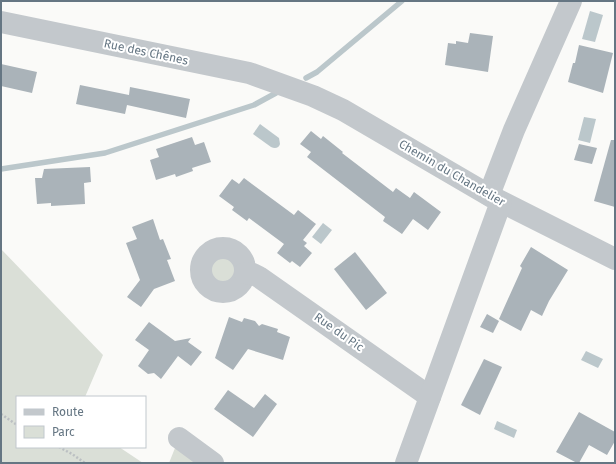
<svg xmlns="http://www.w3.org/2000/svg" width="616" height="464" font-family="'Fira Sans',sans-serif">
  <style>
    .green { fill: #dadfd7 }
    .water { fill: #bbc7cb }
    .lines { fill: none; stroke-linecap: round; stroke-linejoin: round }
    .stream { stroke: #bbc7cb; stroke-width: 5.5 }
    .building { fill: #aab3b9 }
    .path { stroke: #bbbfc2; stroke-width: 2.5; stroke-dasharray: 2 2; stroke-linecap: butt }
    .minor { stroke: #c3c8cc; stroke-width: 22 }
    .labels { text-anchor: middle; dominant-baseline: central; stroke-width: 4; stroke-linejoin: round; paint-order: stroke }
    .street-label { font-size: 12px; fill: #657683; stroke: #fff }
  </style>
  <rect width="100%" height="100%" fill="#fafaf8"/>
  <g class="green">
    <path d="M1,249L103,355L85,397H17V447H119L143,463H1Z"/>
    <circle cx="223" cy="269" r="16"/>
    <path d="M177,443L202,463H169Z"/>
  </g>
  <g class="water">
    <path d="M590,11L603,15L595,42L582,39Z"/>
    <path d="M584,117L596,119L590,143L578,140Z"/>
    <path d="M260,124L279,138L280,144C279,148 275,149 271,147L253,134Z"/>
    <path d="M323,223L332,230L321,244L312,237Z"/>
    <path d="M586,351L603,359L598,368L581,360Z"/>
    <path d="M497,421L517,430L514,438L494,429Z"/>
  </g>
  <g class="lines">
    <g class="stream">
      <path d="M306,78L317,72L402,1"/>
      <path d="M1,169L105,153L254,105L276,93"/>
    </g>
  </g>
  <g class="building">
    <path d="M470,33L493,36L488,72L445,65L448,43L456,44V41L468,43Z"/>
    <path d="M579,45L613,53L603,93L568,82L573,63H575Z"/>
    <path d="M1,64L37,72L32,93L1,86Z"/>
    <path d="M80,85L129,95L130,87L190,99L186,118L127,105L125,114L76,104Z"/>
    <path d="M311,131L321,139L323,136L343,152L342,153L393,192L396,188L410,198L414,192L441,212L428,230L413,219L402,234L383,221L385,217L307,157L311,152L300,144Z"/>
    <path d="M192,137L195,145L204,142L211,162L192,168L193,171L176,177L175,174L156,180L150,160L159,157L156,149Z"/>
    <path d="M611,140H615V207L594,201Z"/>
    <path d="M579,144L597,148L592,164L574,160Z"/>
    <path d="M90,167L91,182L84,183L85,204L51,206V203L37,204L35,178H42L44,169Z"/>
    <path d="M244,178L294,215L298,210L316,224L303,240L307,243L304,246L312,253L300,267L292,261L290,263L277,253L284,244L249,218L247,221L232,210L234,207L219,196L232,179L239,184Z"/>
    <path d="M153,219L160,240L163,239L171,259L167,260L175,281L154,289L141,307L127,297L140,280L126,243L137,239L132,227Z"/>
    <path d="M531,247L568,270L549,301L542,316L531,310L521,331L499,319L522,268L520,266Z"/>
    <path d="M355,252L387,293L366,310L334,269Z"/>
    <path d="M487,314L499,321L493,333L480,327Z"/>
    <path d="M229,317L242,322L244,318L255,321L259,326L262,324L278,329L277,332L290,337L283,360L248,349L233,370L215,358Z"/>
    <path d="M149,322L175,341L191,338L188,342L202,352L191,366L178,356L161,379L154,373L148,374L138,366L149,350L135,340Z"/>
    <path d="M484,359L502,367L480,415L461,405Z"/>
    <path d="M228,390L254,408L265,394L277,404L253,437L214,409Z"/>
    <path d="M579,412L615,432V441L607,455L589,445L579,463H577L556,452Z"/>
  </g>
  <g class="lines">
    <g class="path">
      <path d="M1,414L17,425"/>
      <path d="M59,447L72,454L85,463"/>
    </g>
    <g class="minor">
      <path d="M1,22L249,73L313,96L343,110L492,197L615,259"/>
      <path d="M489,195L514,130L571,1"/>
      <circle cx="223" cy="270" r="22"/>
      <path d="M245,273L253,274L259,277L430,397"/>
      <path d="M179,438L213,463"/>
      <path d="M406,463L501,202"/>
    </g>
  </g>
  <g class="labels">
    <g class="street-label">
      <text transform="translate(146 52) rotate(12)">Rue des Chênes</text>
      <text transform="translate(452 173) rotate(30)">Chemin du Chandelier</text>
      <text transform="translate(339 332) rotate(35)">Rue du Pic</text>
    </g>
  </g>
  <rect width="616" height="464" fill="none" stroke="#657683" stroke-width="4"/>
  <rect x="16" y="396" width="130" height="52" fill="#ffffff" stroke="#c1c8cd"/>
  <rect x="24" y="409" width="20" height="6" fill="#c3c8cc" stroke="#c1c8cd"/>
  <text x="52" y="416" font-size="12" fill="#657683">Route</text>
  <rect x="24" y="426" width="20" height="12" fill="#dadfd7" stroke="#c1c8cd"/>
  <text x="52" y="436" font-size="12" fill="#657683">Parc</text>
</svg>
